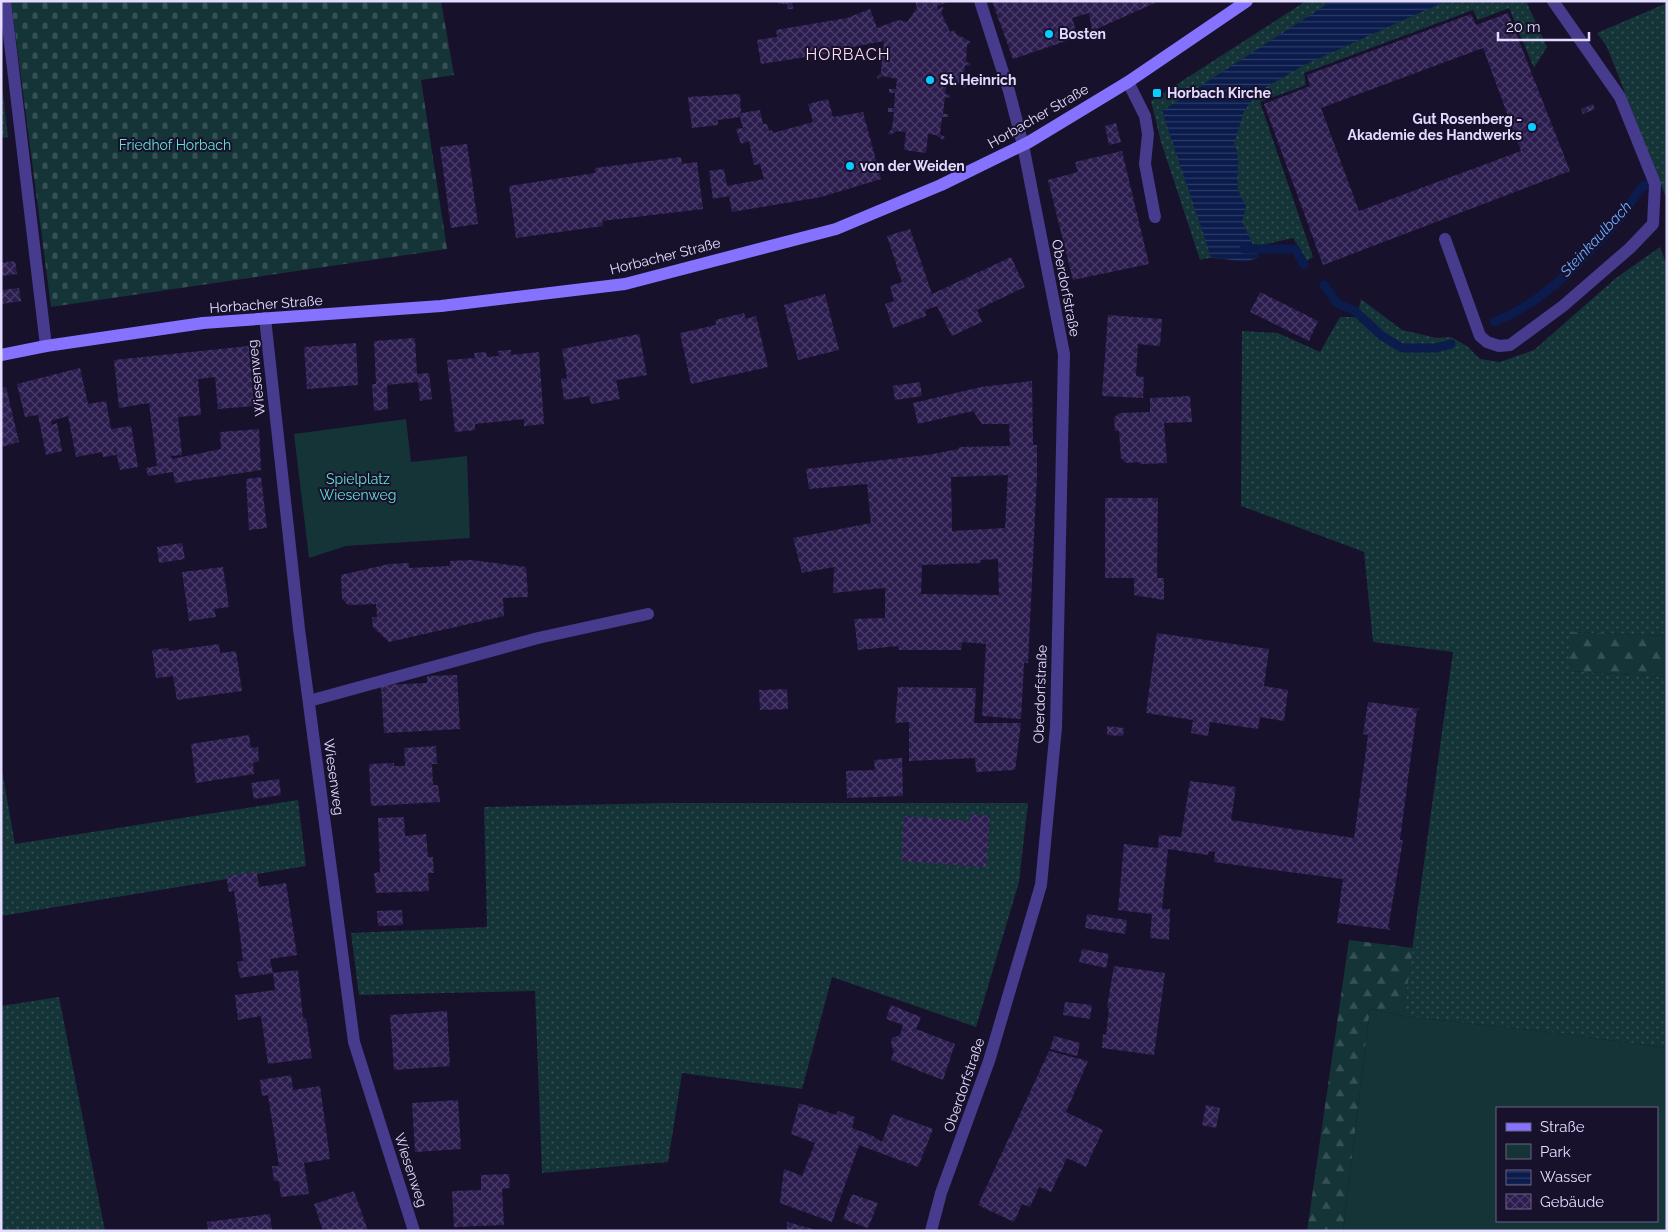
<svg xmlns="http://www.w3.org/2000/svg" width="1668" height="1232" font-family="Raleway,sans-serif">
  <style>
    .grass { fill: url(#grass-dots) }
    .forest { fill: url(#forest-firs) }
    .cemetery { fill: url(#cemetery-stones) }
    .park { fill: #143437; fill-rule: evenodd }
    .water { fill: url(#water-rules) }
    .lines { fill: none; stroke-linecap: round; stroke-linejoin: round }
    .stream { stroke: #0a1b4c; stroke-width: 9 }
    .building { fill: url(#building-cross-hatch); fill-rule: evenodd }
    .lane { stroke: #463b8c; stroke-width: 12 }
    .street { stroke: #463b8c; stroke-width: 12 }
    .secondary { stroke: #8573ff; stroke-width: 12 }
    .poi-dot { fill: #08cdff; stroke: #18112c; stroke-width: 2 }
    .labels { text-anchor: middle; dominant-baseline: central; stroke-width: 4; stroke-linejoin: round; paint-order: stroke }
    .poi-label { font-size: 14px; font-weight: bold; fill: #e4dcff; stroke: #18112c; text-anchor: start }
    .street-label { font-size: 14px; fill: #e4dcff; stroke: #18112c }
    .park-label { font-size: 14px; fill: #64e3d0; stroke: #18112c }
    .water-label { font-size: 15px; font-style: italic; fill: #6aabff; stroke: #18112c }
    .quarter-label { font-size: 16px; letter-spacing: 1px; fill: #ffdef0; stroke: #18112c }
  </style>
  <defs>
    <pattern id="grass-dots" width="8" height="8" patternUnits="userSpaceOnUse" patternTransform="scale(1.25)"><rect width="8" height="8" fill="#143437"/><path d="M2 2h.1M6 6h.1" fill="none" stroke="#365155" stroke-width="1.8" stroke-linecap="round"/></pattern>
    <pattern id="forest-firs" width="22" height="20" patternUnits="userSpaceOnUse" patternTransform="scale(1.25)"><rect width="22" height="20" fill="#143437"/><path d="M5 1l3.5 6h-7zM16 11l3.5 6h-7z" fill="#365155"/></pattern>
    <pattern id="cemetery-stones" width="16" height="16" patternUnits="userSpaceOnUse" patternTransform="scale(1.25)"><rect width="16" height="16" fill="#143437"/><path d="M2 7V4a2 2 0 0 1 4 0v3zM10 15v-3a2 2 0 0 1 4 0v3z" fill="#365155"/></pattern>
    <pattern id="water-rules" width="6" height="5" patternUnits="userSpaceOnUse" patternTransform="scale(1.25)"><rect width="6" height="5" fill="#0a1b4c"/><path d="M0 2.5h6" fill="none" stroke="#2e3c67"/></pattern>
    <pattern id="building-cross-hatch" width="8" height="8" patternUnits="userSpaceOnUse" patternTransform="scale(1.25)"><rect width="8" height="8" fill="#2b1d4e"/><path d="M0 0l8 8M0 8l8-8" fill="none" stroke="#4a3d69"/></pattern>
  </defs>
  <rect width="100%" height="100%" fill="#18112c"/>
  <g class="grass">
    <path d="M1306,1H1526L1547,47L1534,68L1509,8L1478,20L1473,10L1304,73L1306,85L1260,102L1313,257L1307,261L1293,238L1254,247L1259,257C1236,267 1222,253 1200,260L1161,142L1151,101Z"/>
    <path d="M1667,3V200L1607,47L1597,33Z"/>
    <path d="M1,78L8,137L1,138Z"/>
    <path d="M1660,247L1667,266V636L1569,632V671L1667,677V1048L1565,1034L1403,1016L1453,652L1373,642L1364,552L1241,506L1242,331L1278,333L1320,352L1340,317H1357L1361,299L1402,330L1437,338L1451,337L1467,346L1480,359L1500,362L1534,350L1616,278Z"/>
    <path d="M1,765L15,844L298,800L306,866L1,916Z"/>
    <path d="M666,803H1028L1019,882L976,1027L832,977L802,1089L682,1073L668,1162L542,1173L535,991L359,995L351,933L487,927L484,807Z"/>
    <path d="M59,997L105,1231H1V1006Z"/>
  </g>
  <g class="forest">
    <path d="M1569,632L1667,636V677L1569,671Z"/>
    <path d="M1349,940L1413,948L1403,1016L1370,1009L1343,1231H1307Z"/>
  </g>
  <path class="cemetery" d="M11,1H441L454,75L421,80L447,249L51,307Z"/>
  <g class="park">
    <path d="M406,419L411,462L467,456L470,538L346,546L309,558L294,434Z"/>
    <path d="M1370,1009L1403,1016L1565,1034L1667,1048V1231H1343ZM1497,1108H1657V1221H1497Z"/>
  </g>
  <path class="water" d="M1332,1H1446L1304,65L1259,91L1244,111L1234,144C1243,163 1234,173 1239,192C1240,197 1244,202 1246,206L1242,222L1259,257L1246,262L1211,257L1162,111Z"/>
  <g class="lines">
    <g class="stream">
      <path d="M1244,249H1295L1304,265"/>
      <path d="M1324,285L1337,303L1355,311L1382,336L1402,348H1436L1451,344"/>
      <path d="M1494,322C1544,303 1585,258 1620,218C1629,208 1634,193 1645,185"/>
    </g>
  </g>
  <g class="building">
    <path d="M778,1H792L793,9H788L787,4H778Z"/>
    <path d="M915,1H951L937,6L938,10L942,7L944,8L941,12L950,32L955,30L956,34L971,42L967,45L966,62L970,63V66L965,65L964,82L966,86L964,88L961,84L947,83L945,94L950,95V98L945,97L943,114H948V117H942L940,134L945,137L943,140L936,135L928,134L926,153L904,150L906,132L897,131L890,135L888,133L892,129L894,112H888V108H894L895,93H889V89H896L897,79L883,76L878,79L877,76L881,73L882,56H878V53H883L884,41L852,47V50L761,64L757,40L777,37L776,30L847,18L870,9L877,28L898,20L907,22L917,8Z"/>
    <path d="M992,1H1154L1155,3L1092,31L1089,13L1072,18L1078,37L1013,59Z"/>
    <path d="M1508,13L1570,171L1323,265L1264,104L1310,86L1307,75L1471,14L1476,25ZM1483,48L1521,151L1359,211L1321,108Z"/>
    <path d="M740,94L741,113L760,110L763,124H767L769,131L772,130L773,133L813,122L808,104L828,99L833,117L863,112L881,179L821,197L732,212L729,196L713,199L709,171L724,169L727,186L764,179L760,164L754,165L749,141L741,144L736,129L743,128L740,117L718,120V125L692,128L688,97Z"/>
    <path d="M1593,104L1595,109L1583,114L1581,109Z"/>
    <path d="M1116,123L1121,142L1109,145L1105,126Z"/>
    <path d="M467,144L478,224L451,228L440,147Z"/>
    <path d="M1122,151L1149,264L1073,280L1048,180L1078,172L1075,162Z"/>
    <path d="M681,157L682,164L697,162L703,209L602,221L603,226L516,238L509,186L595,173V168Z"/>
    <path d="M910,229L932,294L1011,257L1025,287L977,310L982,322L952,336L937,306L925,310L926,316L893,328L885,304L894,301L890,286L902,282L887,236Z"/>
    <path d="M15,261L17,274L1,276V263Z"/>
    <path d="M19,288L21,301L1,304V290Z"/>
    <path d="M1260,292L1318,321L1309,341L1250,312Z"/>
    <path d="M825,294L839,350L798,360L784,305Z"/>
    <path d="M744,313L746,319L756,316L768,367L691,384L680,333L716,325L715,320Z"/>
    <path d="M1108,315L1162,319L1160,346L1138,344L1136,376L1144,377L1143,398L1102,396Z"/>
    <path d="M639,334L647,375L616,380L620,399L591,404L589,396L564,400L561,379L567,378L562,349Z"/>
    <path d="M415,338L417,374L429,373L432,399L420,401L418,382L387,385L388,409L374,411L372,384H376L374,341Z"/>
    <path d="M356,343L358,385L307,389L304,347Z"/>
    <path d="M249,346L254,406L218,409L215,377L198,379L201,415L178,417L182,455L171,456L172,459L221,449L220,432L259,429L261,470L175,483L173,472L148,476L146,468L157,466L149,403L119,408L114,360Z"/>
    <path d="M511,350V355L539,352L544,424L524,426V419L475,424V430L455,432L447,360L475,358L474,353L486,352L487,357L499,356L498,351Z"/>
    <path d="M80,368L88,404L106,401L111,429L131,426L138,467L120,470L114,442L116,455L103,457L102,452L76,457L68,416L51,421L52,425L57,423L62,451L46,455L38,415L25,417L17,384Z"/>
    <path d="M1032,381L1033,445H1037V475L1028,663H1024L1021,719L982,716L986,644L962,642L961,650H899L898,646L858,650L854,619L885,618V588L833,593L834,567L802,573L793,538L871,523L867,484L809,489L806,469L927,455L959,449V447L1010,446L1009,424H982L973,411L918,424L913,403L981,387ZM1008,475L1005,528L952,531L951,477ZM998,559L999,595L921,594L922,565L981,563L980,560Z"/>
    <path d="M920,382L922,396L895,400L893,386Z"/>
    <path d="M6,387L19,442L1,447V388Z"/>
    <path d="M1190,396L1192,422L1164,423L1167,463L1140,464V462L1126,463L1121,458L1119,431H1115L1114,418L1119,413L1150,412V398Z"/>
    <path d="M261,477L267,528L249,530L246,479Z"/>
    <path d="M1105,498H1158L1157,578H1164V600L1134,595V578H1105Z"/>
    <path d="M182,543L185,559L159,563L157,547Z"/>
    <path d="M471,560L526,567L528,597L503,598L504,616L389,642L373,627L372,617H377L376,604L348,605L342,599L341,575L389,564L409,563V568L450,566V561Z"/>
    <path d="M223,567L229,607L214,609L216,617L189,621L182,572Z"/>
    <path d="M1157,633L1269,649L1264,686L1288,690L1284,721L1260,717L1258,729L1210,722L1208,736L1191,733L1193,720L1146,713Z"/>
    <path d="M219,644L220,653L236,651L242,691L177,700L173,676L156,678L152,650L168,648L169,651Z"/>
    <path d="M457,675L460,729L384,733L381,685L427,683V676Z"/>
    <path d="M898,687L976,688L974,723H1021L1015,770L976,772L975,758L909,761V722L895,723Z"/>
    <path d="M787,689L788,709L760,710L759,690Z"/>
    <path d="M1368,702L1420,709L1417,710L1400,840H1403L1388,928L1391,930L1337,923L1343,879L1214,862L1215,852L1209,851L1208,855L1168,849L1162,909H1170L1169,940L1150,938L1152,914L1118,910L1124,844L1158,848L1159,835L1181,837L1190,781L1236,787L1231,820L1354,838L1368,735L1363,734Z"/>
    <path d="M1107,726L1124,728L1123,736L1107,735Z"/>
    <path d="M249,735L251,748L258,747L259,761L253,763L254,774L196,783L191,744Z"/>
    <path d="M436,746L437,764H432L433,785H438L440,802L371,806L369,764L394,763V766H405L404,748Z"/>
    <path d="M902,758L903,796L847,798L846,771L875,770L874,760Z"/>
    <path d="M279,779L281,795L254,799L251,783Z"/>
    <path d="M970,814L990,816L986,867L901,861L904,816L970,821Z"/>
    <path d="M404,817L405,836L426,834L428,857H433L434,873H428L429,891L376,893L374,873L380,872L378,818Z"/>
    <path d="M257,872L259,887L286,883L297,955L270,959L273,973L240,978L237,962L243,961L239,926L234,891L229,892L226,876Z"/>
    <path d="M402,910L403,925L378,926L377,911Z"/>
    <path d="M1087,914L1127,920L1125,934L1085,928Z"/>
    <path d="M1082,949L1109,954L1106,968L1079,962Z"/>
    <path d="M1114,966L1165,973L1154,1055L1102,1048L1103,1034L1106,1035L1109,1008L1107,1007Z"/>
    <path d="M298,970L303,1018H306L312,1058L268,1064L261,1016L238,1020L235,995L275,990L273,973Z"/>
    <path d="M1065,1002L1092,1005L1090,1019L1063,1015Z"/>
    <path d="M891,1005L921,1017L916,1029L955,1044L943,1080L891,1060L894,1051L891,1044L892,1038L900,1035L903,1025L886,1019Z"/>
    <path d="M447,1011L450,1066L394,1070L390,1015Z"/>
    <path d="M1054,1036L1080,1043L1077,1056L1050,1049Z"/>
    <path d="M1049,1051L1088,1061L1066,1112L1103,1130L1086,1167L1067,1158L1051,1192L1039,1187L1030,1207L1022,1204L1014,1222L978,1205Z"/>
    <path d="M291,1075L293,1090L320,1086L330,1159L304,1163L309,1194L281,1197L279,1181H274L272,1166H279L268,1095L262,1096L260,1080Z"/>
    <path d="M458,1100L461,1149L415,1152L412,1103Z"/>
    <path d="M799,1103L836,1115L838,1111L855,1117L852,1128L873,1136L882,1142L892,1114L933,1129L918,1167L859,1145L832,1222L780,1203L784,1169L802,1176L815,1143L791,1134Z"/>
    <path d="M1206,1105L1220,1108L1216,1128L1202,1125Z"/>
    <path d="M509,1174L510,1188L502,1189L504,1225L454,1227L452,1191L481,1190V1175Z"/>
    <path d="M354,1191L368,1231H323L314,1204Z"/>
    <path d="M852,1194L878,1203L868,1228L843,1219Z"/>
    <path d="M270,1214L272,1231H208L207,1222Z"/>
    <path d="M787,1222L816,1230V1231H787Z"/>
  </g>
  <g class="lines">
    <g class="lane">
      <path d="M1128,82L1145,116L1148,134L1145,164L1155,217"/>
      <path d="M1445,239L1480,336L1487,342L1499,346L1510,345L1563,306L1630,248L1653,224L1655,184L1620,97L1553,1"/>
      <path d="M309,701L538,638L648,614"/>
    </g>
    <g class="street">
      <path d="M5,1L46,346"/>
      <path d="M265,318L299,629L354,1042L414,1231"/>
      <path d="M931,1231L941,1193L989,1061L1041,885L1056,727L1064,354L1023,145L1009,91L980,1"/>
    </g>
    <path class="secondary" d="M1,355L46,346L203,323L441,306L625,284L836,229L941,185L1029,142L1128,82L1247,1"/>
  </g>
  <g class="poi-dot">
    <circle cx="1049" cy="34" r="5"/>
    <circle cx="930" cy="80" r="5"/>
    <rect x="1152" y="88" width="10" height="10" rx="2.5"/>
    <circle cx="1532" cy="127" r="5"/>
    <circle cx="850" cy="166" r="5"/>
  </g>
  <g class="labels">
    <g class="poi-label">
      <text x="1059" y="34">Bosten</text>
      <text x="940" y="80">St. Heinrich</text>
      <text x="1167" y="93">Horbach Kirche</text>
      <text x="1522" y="119" text-anchor="end">Gut Rosenberg -<tspan x="1522" dy="16">Akademie des Handwerks</tspan></text>
      <text x="860" y="166">von der Weiden</text>
    </g>
    <g class="street-label">
      <text transform="translate(1038 116) rotate(-30)">Horbacher Straße</text>
      <text transform="translate(665 256) rotate(-14)">Horbacher Straße</text>
      <text transform="translate(1066 288) rotate(79)">Oberdorfstraße</text>
      <text transform="translate(266 304) rotate(-4)">Horbacher Straße</text>
      <text transform="translate(256 378) rotate(-96)">Wiesenweg</text>
      <text transform="translate(1040 694) rotate(-88)">Oberdorfstraße</text>
      <text transform="translate(334 777) rotate(82)">Wiesenweg</text>
      <text transform="translate(964 1085) rotate(-71)">Oberdorfstraße</text>
      <text transform="translate(411 1170) rotate(72)">Wiesenweg</text>
    </g>
    <g class="park-label">
      <text x="175" y="145">Friedhof Horbach</text>
      <text x="358" y="479">Spielplatz<tspan x="358" dy="16">Wiesenweg</tspan></text>
    </g>
    <g class="water-label">
      <text transform="translate(1596 239) rotate(-47)">Steinkaulbach</text>
    </g>
    <g class="quarter-label">
      <text x="848" y="54">HORBACH</text>
    </g>
  </g>
  <rect width="1668" height="1232" fill="none" stroke="#e4dcff" stroke-width="5"/>
  <rect x="1496" y="1107" width="162" height="115" fill="#18112c" stroke="#6a6280"/>
  <rect x="1506" y="1123" width="25" height="8" fill="#8573ff" stroke="#6a6280"/>
  <text x="1540" y="1132" font-size="15" fill="#e4dcff">Straße</text>
  <rect x="1506" y="1144" width="25" height="15" fill="#143437" stroke="#6a6280"/>
  <text x="1540" y="1157" font-size="15" fill="#e4dcff">Park</text>
  <rect x="1506" y="1170" width="25" height="15" fill="url(#water-rules)" stroke="#6a6280"/>
  <text x="1540" y="1182" font-size="15" fill="#e4dcff">Wasser</text>
  <rect x="1506" y="1194" width="25" height="15" fill="url(#building-cross-hatch)" stroke="#6a6280"/>
  <text x="1540" y="1207" font-size="15" fill="#e4dcff">Gebäude</text>
  <path d="M1498 32v8h91v-8" fill="none" stroke="#e4dcff" stroke-width="2.5"/>
  <text x="1506" y="32" font-size="15" fill="#e4dcff" stroke="#18112c" stroke-width="4" paint-order="stroke">20 m</text>
</svg>
